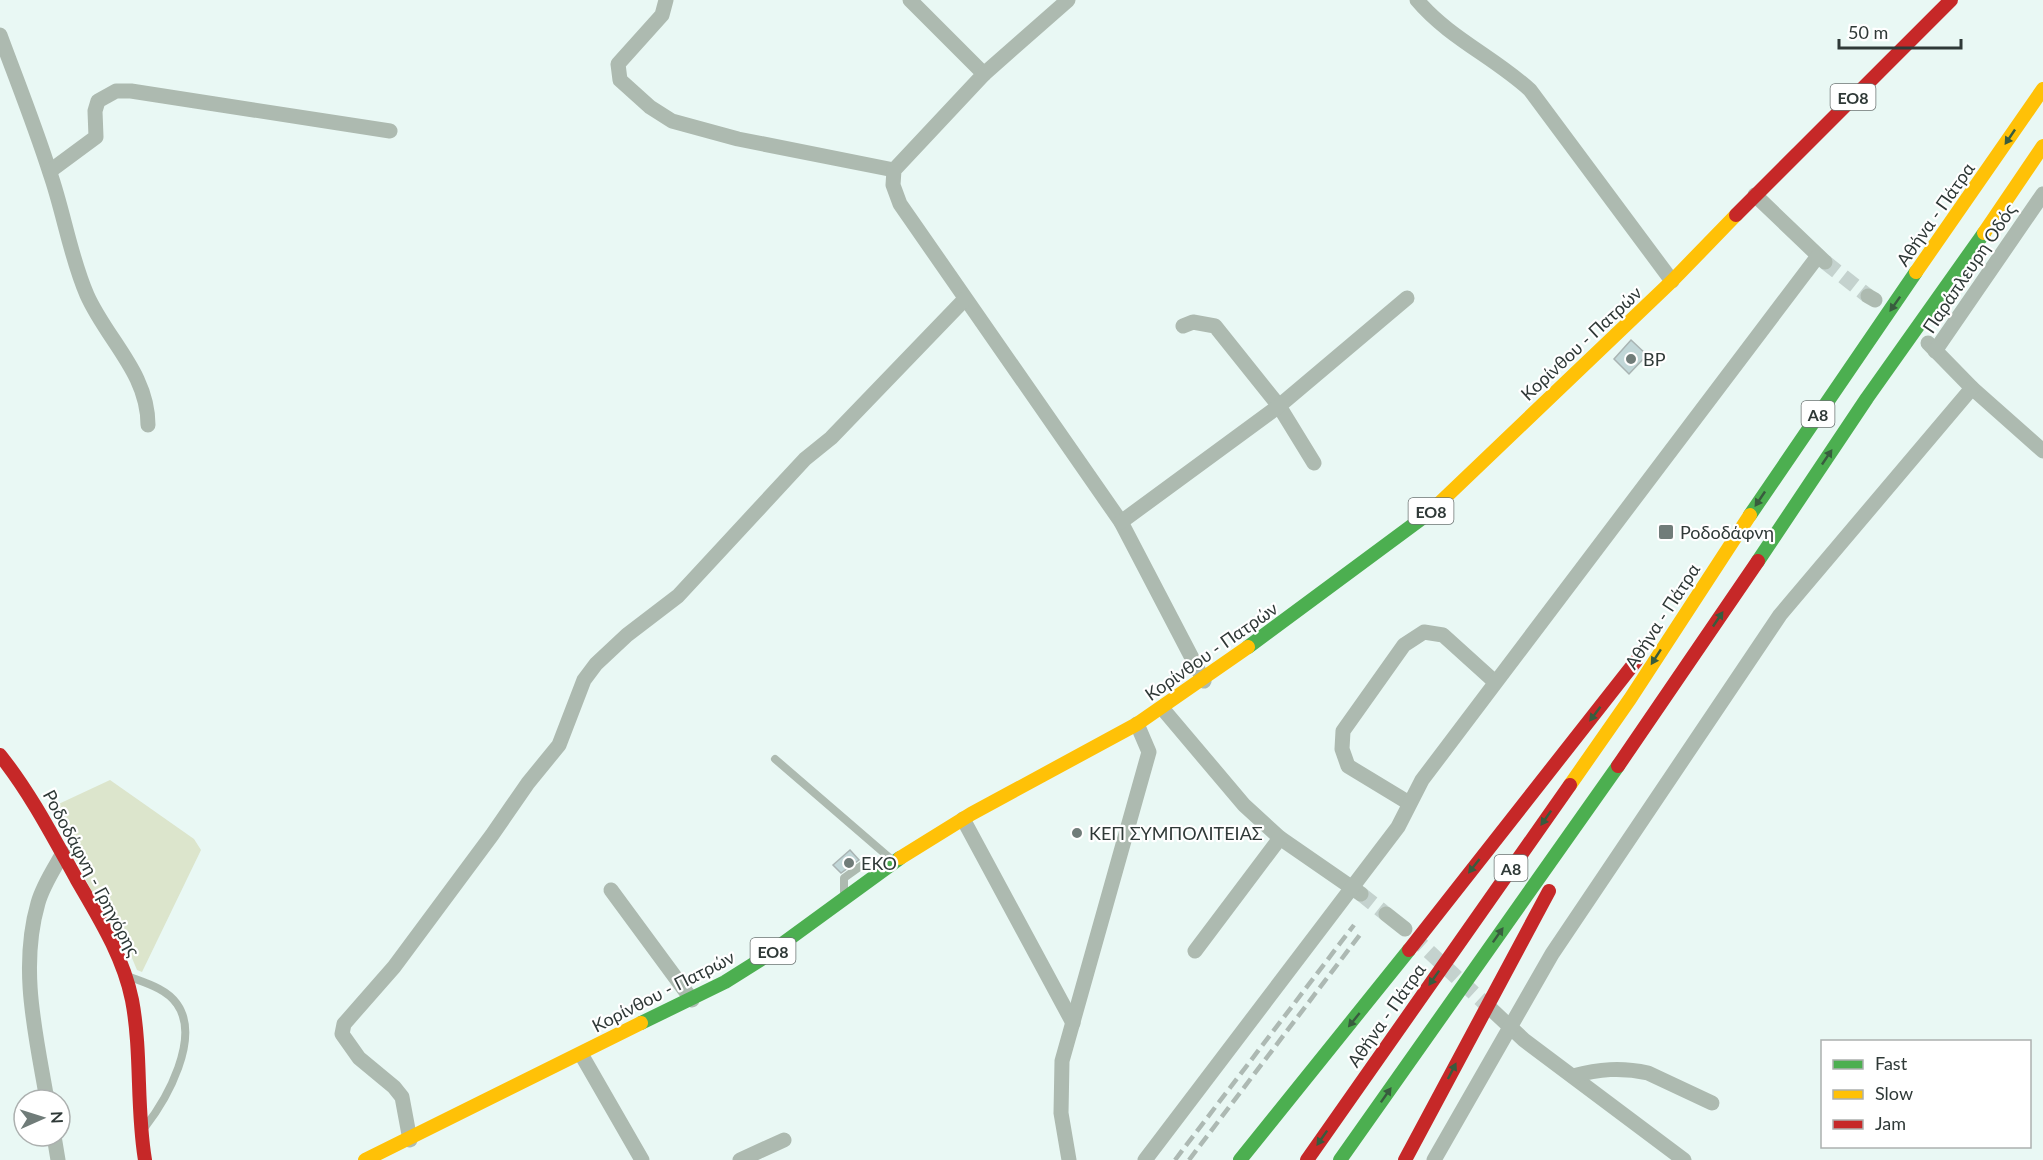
<svg xmlns="http://www.w3.org/2000/svg" width="2043" height="1160" font-family="Lato,sans-serif">
  <style>
    .green { fill: #dce5cc }
    .building { fill: #c1d7d8; stroke: #a9b4b3; stroke-width: 1.5 }
    .lines { fill: none; stroke-linecap: round; stroke-linejoin: round }
    .street-tunnel { stroke: #c4d2ce; stroke-width: 15; stroke-dasharray: 15 8; stroke-linecap: butt }
    .lane { stroke: #adbab0; stroke-width: 8 }
    .street { stroke: #adbab0; stroke-width: 15 }
    .fast { stroke: #4caf50; stroke-width: 14 }
    .slow { stroke: #ffc107; stroke-width: 14 }
    .jam { stroke: #c62828; stroke-width: 14 }
    .rail { stroke: #adb9b3; stroke-width: 4.5; stroke-dasharray: 12 6; stroke-linecap: butt }
    .oneway { fill: #385c3e }
    .poi-dot { fill: #707c79; stroke: #fff; stroke-width: 2 }
    .labels { text-anchor: middle; dominant-baseline: central; stroke-width: 4.5; stroke-linejoin: round; paint-order: stroke }
    .shield { fill: #fff; stroke: #6d7473; stroke-width: 1.5 }
    .shield-label { font-size: 16px; font-weight: bold; fill: #2f3937 }
    .street-label { font-size: 18px; fill: #2f3937; stroke: #fff }
    .poi-label { font-size: 18px; fill: #2f3937; stroke: #fff; text-anchor: start }
  </style>
  <rect width="100%" height="100%" fill="#e9f8f4"/>
  <path class="green" d="M110,780L194,839L201,850L142,972L137,970L124,939L108,924L50,808Z"/>
  <g class="building">
    <path d="M1631,340L1647,355L1629,374L1614,359Z"/>
    <path d="M850,850L859,860L841,873L833,865Z"/>
  </g>
  <g class="lines">
    <g class="street-tunnel">
      <path d="M1825,262L1868,296"/>
      <path d="M1361,894L1386,914"/>
      <path d="M1412,936L1491,1009"/>
    </g>
    <g class="lane">
      <path d="M775,759L891,859"/>
      <path d="M844,894V878L865,863L878,866"/>
      <path d="M130,977C146,983 167,989 177,1004C201,1038 167,1099 145,1127"/>
    </g>
    <g class="street">
      <path d="M666,0L662,15L618,64L620,80L650,107L672,121L738,139L894,170"/>
      <path d="M910,0L984,74L894,170L893,185L900,204L1121,522L1204,681"/>
      <path d="M1417,0C1449,38 1494,57 1530,90L1672,281"/>
      <path d="M0,35C17,81 35,126 50,173C64,213 70,256 87,295C107,340 148,373 148,425"/>
      <path d="M984,74L1068,0"/>
      <path d="M50,171L96,137L95,111L98,101L116,91H131L390,131"/>
      <path d="M1755,195L1825,262"/>
      <path d="M1868,296L1875,300"/>
      <path d="M1183,326L1193,322L1215,326L1279,406L1314,463"/>
      <path d="M1928,343L1972,388L2043,451"/>
      <path d="M1935,351L2043,194"/>
      <path d="M1121,522L1279,406L1407,298"/>
      <path d="M1162,708L1244,805L1280,838L1361,894"/>
      <path d="M1409,803L1348,766L1342,749L1343,731L1404,645L1424,632L1443,635L1495,682"/>
      <path d="M963,819L1073,1023"/>
      <path d="M611,890L692,1000"/>
      <path d="M1386,914L1405,929"/>
      <path d="M1195,951L1280,838"/>
      <path d="M1491,1009L1524,1040L1684,1160"/>
      <path d="M581,1054L642,1160"/>
      <path d="M1573,1076C1599,1069 1621,1067 1648,1073L1712,1103"/>
      <path d="M47,1100C36,1035 19,969 38,903C43,885 54,869 63,853"/>
      <path d="M54,1136L58,1160"/>
      <path d="M410,1140L402,1097L394,1087L359,1058L342,1034L344,1024L394,967L492,835L528,783L559,745L584,680L596,664L627,635L678,596L805,459L831,438L965,299"/>
      <path d="M740,1160L784,1140"/>
      <path d="M1069,1160L1061,1113L1062,1061L1149,752L1137,724"/>
      <path d="M1145,1160L1398,827L1422,780L1818,256"/>
      <path d="M1434,1160L1552,954L1780,615L1972,388"/>
    </g>
    <g class="fast">
      <path d="M1750,515L1916,272"/>
      <path d="M1758,561L1867,398L1984,233"/>
      <path d="M1248,647L1429,513"/>
      <path d="M641,1023L725,982L760,960L900,858"/>
      <path d="M1240,1160L1409,950"/>
      <path d="M1340,1160L1618,766"/>
    </g>
    <g class="slow">
      <path d="M1984,233L2043,146"/>
      <path d="M1916,272L2043,89"/>
      <path d="M1429,513L1672,281L1736,215"/>
      <path d="M1570,785L1630,699L1750,515"/>
      <path d="M900,858L971,814L1137,724L1248,647"/>
      <path d="M365,1160L641,1023"/>
    </g>
    <g class="jam">
      <path d="M1736,215L1951,0"/>
      <path d="M0,755C31,794 53,837 77,880C99,918 123,956 132,1000C142,1053 136,1107 145,1160"/>
      <path d="M1618,766L1758,561"/>
      <path d="M1409,950L1636,661"/>
      <path d="M1307,1160L1570,785"/>
      <path d="M1405,1160L1549,891"/>
    </g>
    <g class="rail">
      <path d="M1175,1160L1354,925"/>
      <path d="M1189,1160L1362,932"/>
    </g>
  </g>
  <defs><path id="oneway-solid" d="M-6-.8H1V-3.2L6.5 0L1 3.2V.8H-6Z" transform="scale(1.5)"/></defs>
  <g class="oneway">
    <use href="#oneway-solid" transform="translate(2010 137) rotate(124)"/>
    <use href="#oneway-solid" transform="translate(1895 304) rotate(125)"/>
    <use href="#oneway-solid" transform="translate(1827 457) rotate(-56)"/>
    <use href="#oneway-solid" transform="translate(1760 499) rotate(124)"/>
    <use href="#oneway-solid" transform="translate(1718 619) rotate(-56)"/>
    <use href="#oneway-solid" transform="translate(1656 657) rotate(123)"/>
    <use href="#oneway-solid" transform="translate(1595 714) rotate(127)"/>
    <use href="#oneway-solid" transform="translate(1546 818) rotate(125)"/>
    <use href="#oneway-solid" transform="translate(1474 866) rotate(128)"/>
    <use href="#oneway-solid" transform="translate(1498 935) rotate(-55)"/>
    <use href="#oneway-solid" transform="translate(1434 978) rotate(125)"/>
    <use href="#oneway-solid" transform="translate(1354 1020) rotate(129)"/>
    <use href="#oneway-solid" transform="translate(1452 1071) rotate(-63)"/>
    <use href="#oneway-solid" transform="translate(1386 1095) rotate(-55)"/>
    <use href="#oneway-solid" transform="translate(1322 1138) rotate(125)"/>
  </g>
  <g class="poi-dot">
    <circle cx="1631" cy="359" r="6"/>
    <rect x="1658" y="524" width="16" height="16" rx="3"/>
    <circle cx="1077" cy="833" r="6"/>
    <circle cx="849" cy="863" r="6"/>
  </g>
  <g class="labels">
    <g class="shield">
      <rect x="1830.5" y="84" width="45" height="26" rx="4.5"/>
      <rect x="1801.5" y="401" width="33" height="26" rx="4.5"/>
      <rect x="1408.5" y="498" width="45" height="26" rx="4.5"/>
      <rect x="1494.5" y="855" width="33" height="26" rx="4.5"/>
      <rect x="750.5" y="938" width="45" height="26" rx="4.5"/>
    </g>
    <g class="shield-label">
      <text x="1853" y="97">ΕΟ8</text>
      <text x="1818" y="414">Α8</text>
      <text x="1431" y="511">ΕΟ8</text>
      <text x="1511" y="868">Α8</text>
      <text x="773" y="951">ΕΟ8</text>
    </g>
    <g class="street-label">
      <text transform="translate(1935 214) rotate(-55)">Αθήνα - Πάτρα</text>
      <text transform="translate(1969 268) rotate(-56)">Παράπλευρη Οδός</text>
      <text transform="translate(1581 343) rotate(-43)">Κορίνθου - Πατρών</text>
      <text transform="translate(1662 616) rotate(-57)">Αθήνα - Πάτρα</text>
      <text transform="translate(1211 651) rotate(-35)">Κορίνθου - Πατρών</text>
      <text transform="translate(92 873) rotate(62)">Ροδοδάφνη - Γρηγόρης</text>
      <text transform="translate(663 991) rotate(-27)">Κορίνθου - Πατρών</text>
      <text transform="translate(1386 1015) rotate(-55)">Αθήνα - Πάτρα</text>
    </g>
    <g class="poi-label">
      <text x="1643" y="359">BP</text>
      <text x="1680" y="532">Ροδοδάφνη</text>
      <text x="1089" y="833">ΚΕΠ ΣΥΜΠΟΛΙΤΕΙΑΣ</text>
      <text x="861" y="863">EKO</text>
    </g>
  </g>
  <rect x="1821" y="1040" width="210" height="108" fill="#ffffff" stroke="#acb0af" stroke-width="1.5"/>
  <rect x="1833" y="1060" width="30" height="9" fill="#4caf50" stroke="#acb0af" stroke-width="1.5"/>
  <text x="1875" y="1070" font-size="18" fill="#2f3937">Fast</text>
  <rect x="1833" y="1090" width="30" height="9" fill="#ffc107" stroke="#acb0af" stroke-width="1.5"/>
  <text x="1875" y="1100" font-size="18" fill="#2f3937">Slow</text>
  <rect x="1833" y="1120" width="30" height="9" fill="#c62828" stroke="#acb0af" stroke-width="1.5"/>
  <text x="1875" y="1130" font-size="18" fill="#2f3937">Jam</text>
  <g transform="translate(42 1118) rotate(87)"><circle r="28" fill="#ffffff" stroke="#acb0af" stroke-width="1.5"/>
  <path d="M0-4.5L10 22L0 15L-10 22Z" fill="#707c79"/>
  <text y="-9" font-size="16" font-weight="bold" text-anchor="middle" fill="#2f3937">N</text>
  </g>
  <path d="M1839 39v9h122v-9" fill="none" stroke="#2f3937" stroke-width="3"/>
  <text x="1848" y="39" font-size="18" fill="#2f3937" stroke="#ffffff" stroke-width="4.5" paint-order="stroke">50 m</text>
</svg>
